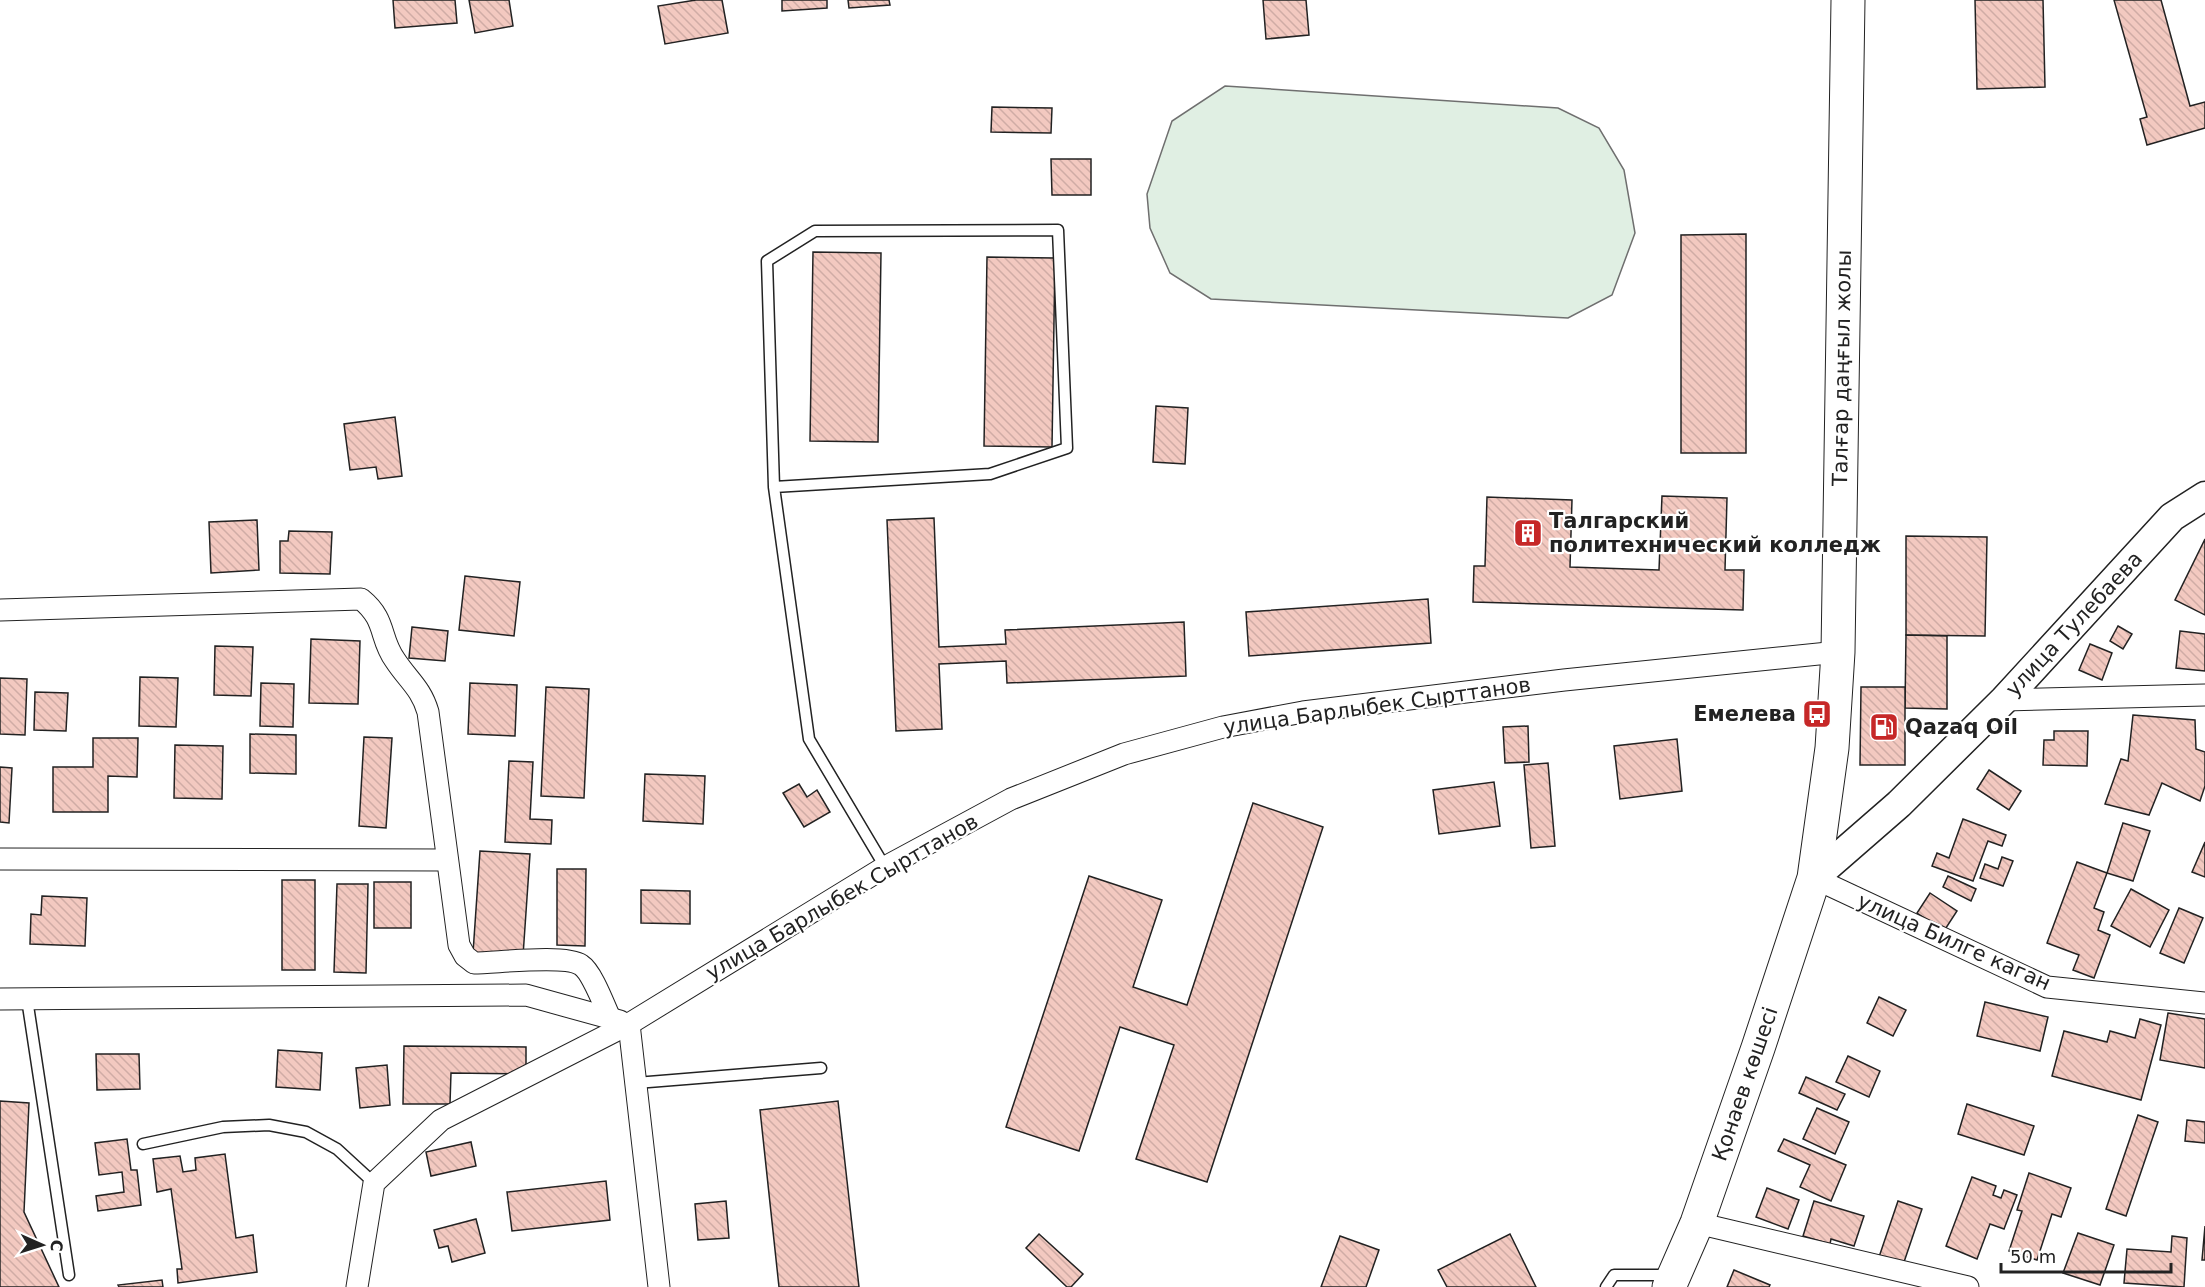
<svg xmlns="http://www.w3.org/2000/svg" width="2205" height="1287" font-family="'DejaVu Sans',sans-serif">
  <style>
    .pitch { fill: #e0efe3; stroke: #6f6f6f; stroke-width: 1.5 }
    .building { fill: url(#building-back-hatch); stroke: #222; stroke-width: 1.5 }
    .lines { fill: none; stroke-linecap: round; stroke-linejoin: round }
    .lane-casing { stroke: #222; stroke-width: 13 }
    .street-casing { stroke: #222; stroke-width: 23 }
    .secondary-casing { stroke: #222; stroke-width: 31 }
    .primary-casing { stroke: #222; stroke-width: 35 }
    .lane { stroke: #fff; stroke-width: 10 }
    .street { stroke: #fff; stroke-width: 21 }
    .secondary { stroke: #fff; stroke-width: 28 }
    .primary { stroke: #fff; stroke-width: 33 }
    .labels { text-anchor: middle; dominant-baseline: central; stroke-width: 4.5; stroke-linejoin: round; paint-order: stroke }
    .street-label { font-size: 21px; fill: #222; stroke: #fff }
    .poi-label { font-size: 21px; font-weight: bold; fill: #222; stroke: #fff; text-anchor: start }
  </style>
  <defs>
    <pattern id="building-back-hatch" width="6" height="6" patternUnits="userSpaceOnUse" patternTransform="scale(1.5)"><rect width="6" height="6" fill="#f3c9c0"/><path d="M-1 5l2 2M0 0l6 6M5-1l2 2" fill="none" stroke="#d0aca5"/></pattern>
  </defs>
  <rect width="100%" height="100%" fill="#fff"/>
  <path class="pitch" d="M1225,86L1558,108L1599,128L1624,170L1635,233L1612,295L1568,318L1211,299L1170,273L1150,228L1147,194L1172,121Z"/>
  <g class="building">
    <path d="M393,0H455L457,23L395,28Z"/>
    <path d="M469,0H509L513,26L475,33Z"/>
    <path d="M696,0H722L728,33L665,44L658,6Z"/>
    <path d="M782,0H827V8L782,11Z"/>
    <path d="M848,0H889L890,5L849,8Z"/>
    <path d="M1263,0H1306L1309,35L1266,39Z"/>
    <path d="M1975,0H2043L2045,87L1977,89Z"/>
    <path d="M2114,0H2161L2190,106L2205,102V128L2147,145L2140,119L2147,117Z"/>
    <path d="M992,107L1052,108L1051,133L991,132Z"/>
    <path d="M1051,159H1091V195H1052Z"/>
    <path d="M1746,234V453H1681V235Z"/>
    <path d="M813,252L881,253L878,442L810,441Z"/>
    <path d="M987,257L1055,258L1052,447L984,446Z"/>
    <path d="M1156,406L1188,408L1185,464L1153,462Z"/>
    <path d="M395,417L402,476L378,479L376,467L350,470L344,424Z"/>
    <path d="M1662,496L1727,498L1725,570H1744L1743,610L1473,602L1474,566H1485L1487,497L1572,500L1570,567L1659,570Z"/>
    <path d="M934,518L939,647L1006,644L1005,630L1184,622L1186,676L1007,683L1006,661L939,664L942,729L896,731L887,520Z"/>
    <path d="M257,520L259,570L211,573L209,522Z"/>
    <path d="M289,531L332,532L330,574L280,573V541H288Z"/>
    <path d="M1906,536L1987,537L1985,636L1906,635Z"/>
    <path d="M2205,539V615L2175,600Z"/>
    <path d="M465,576L520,582L514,636L459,630Z"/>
    <path d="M1428,599L1431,643L1249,656L1246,612Z"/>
    <path d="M2118,626L2132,634L2123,649L2110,641Z"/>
    <path d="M412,627L448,631L445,661L409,658Z"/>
    <path d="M2180,631L2205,634V671L2176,668Z"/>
    <path d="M1906,635L1947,636V709L1905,708Z"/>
    <path d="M311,639L360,641L358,704L309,703Z"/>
    <path d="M2090,644L2112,653L2102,680L2079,670Z"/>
    <path d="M215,646L253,647L251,696L214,695Z"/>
    <path d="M140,677L178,678L176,727L139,726Z"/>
    <path d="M0,678L27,679L25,735L0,734Z"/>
    <path d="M261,683L294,684L293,727L260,726Z"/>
    <path d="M470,683L517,685L515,736L468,734Z"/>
    <path d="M546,687L589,689L584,798L541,796Z"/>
    <path d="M1861,687H1905V765H1860Z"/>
    <path d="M35,692L68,693L66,731L34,730Z"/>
    <path d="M2133,715L2195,720L2196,749L2205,752V786L2200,801L2162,783L2149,815L2105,804L2121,759L2128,761Z"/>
    <path d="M1528,726L1529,762L1505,763L1503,727Z"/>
    <path d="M2054,731H2088L2087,766L2043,765L2044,740H2054Z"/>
    <path d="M250,734L296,735V774L250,773Z"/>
    <path d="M364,737L392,738L386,828L359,826Z"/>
    <path d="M93,738H138L137,777L108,776V812H53V767H93Z"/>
    <path d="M1677,739L1682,791L1620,799L1614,746Z"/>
    <path d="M175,745L223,746L222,799L174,798Z"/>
    <path d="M509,761L533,762L530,819L552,820L551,844L505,842Z"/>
    <path d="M1548,763L1555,846L1531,848L1524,765Z"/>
    <path d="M0,767L12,768L9,823L0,822Z"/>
    <path d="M1989,770L2021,791L2009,810L1977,789Z"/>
    <path d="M645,774L705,776L703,824L643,821Z"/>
    <path d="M1494,782L1500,826L1439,834L1433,790Z"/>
    <path d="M799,784L807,797L817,790L830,812L804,827L783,793Z"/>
    <path d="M1253,803L1323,827L1207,1182L1136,1159L1174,1045L1120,1027L1079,1151L1006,1127L1089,876L1162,900L1133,987L1187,1005Z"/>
    <path d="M1963,819L2006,835L2002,846L1988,841L1973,881L1932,866L1937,853L1949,858Z"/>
    <path d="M2123,823L2150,831L2133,881L2107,873Z"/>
    <path d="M2205,842V877L2192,872Z"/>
    <path d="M480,851L530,854L523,956L473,953Z"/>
    <path d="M2002,857L2013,861L2003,886L1980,878L1985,864L1998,869Z"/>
    <path d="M2077,862L2107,873L2094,908L2104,912L2098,930L2110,935L2094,978L2073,970L2079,955L2047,943Z"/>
    <path d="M557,869H586L585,946L557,945Z"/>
    <path d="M1948,876L1976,889L1971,901L1943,887Z"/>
    <rect x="282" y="880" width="33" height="90"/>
    <rect x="374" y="882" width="37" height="46"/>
    <path d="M337,884H368L366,973L334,972Z"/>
    <path d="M2131,889L2169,910L2150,947L2111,926Z"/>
    <path d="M641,890L690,891V924L641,923Z"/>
    <path d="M1930,893L1957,911L1944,931L1917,913Z"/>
    <path d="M42,896L87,898L85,946L30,944L31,914L41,915Z"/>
    <path d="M2179,908L2203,918L2184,963L2160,953Z"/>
    <path d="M1879,997L1906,1010L1893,1036L1867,1023Z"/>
    <path d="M1985,1002L2048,1017L2040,1051L1977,1036Z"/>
    <path d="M2168,1013L2205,1019V1068L2160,1060Z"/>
    <path d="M2140,1019L2161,1025L2141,1100L2052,1076L2064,1031L2107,1042L2110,1031L2135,1038Z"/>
    <path d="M404,1046L526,1047V1074L451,1073L450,1104H403Z"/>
    <path d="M278,1050L322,1053L320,1090L276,1087Z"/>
    <path d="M96,1054H139L140,1089L97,1090Z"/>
    <path d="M1848,1056L1880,1071L1869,1097L1836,1082Z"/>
    <path d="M387,1065L390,1105L360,1108L356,1068Z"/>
    <path d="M1806,1077L1845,1094L1837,1110L1799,1093Z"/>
    <path d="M0,1101L29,1103L24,1212L59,1287H0Z"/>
    <path d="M838,1101L859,1287H779L760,1110Z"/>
    <path d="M1967,1104L2034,1126L2024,1155L1958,1134Z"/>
    <path d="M1817,1108L1849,1122L1835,1154L1803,1139Z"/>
    <path d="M2138,1115L2158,1122L2126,1216L2106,1209Z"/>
    <path d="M2187,1120L2205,1122V1143L2185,1141Z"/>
    <path d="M127,1139L131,1170H137L141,1205L98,1211L96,1196L124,1192L122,1172L99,1175L95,1143Z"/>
    <path d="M1784,1139L1846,1165L1831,1201L1800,1187L1810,1165L1778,1151Z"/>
    <path d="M471,1142L476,1166L431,1176L426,1152Z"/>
    <path d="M225,1154L236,1238L253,1235L257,1272L178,1283L177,1269H182L171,1189L157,1192L153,1159L180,1156L183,1172L196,1170L195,1158Z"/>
    <path d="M2029,1173L2071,1188L2061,1217L2052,1214L2037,1260L2009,1251L2022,1211L2017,1210Z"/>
    <path d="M1972,1177L1996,1186L1993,1195L2001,1198L2004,1190L2017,1195L2004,1229L1990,1224L1977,1259L1946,1246Z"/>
    <path d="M606,1181L610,1220L512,1231L507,1192Z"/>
    <path d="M1767,1188L1799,1200L1788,1229L1756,1217Z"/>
    <path d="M726,1201L729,1238L698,1240L695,1204Z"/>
    <path d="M1814,1201L1864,1216L1854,1246L1831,1239L1830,1244L1803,1236Z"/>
    <path d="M1898,1201L1922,1209L1903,1265L1879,1257Z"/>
    <path d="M476,1219L485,1253L452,1262L448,1246L439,1248L434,1230Z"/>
    <path d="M2205,1226V1260H2202Z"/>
    <path d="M2078,1233L2114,1245L2100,1285L2063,1273Z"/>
    <path d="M1039,1234L1083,1274L1071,1287H1067L1026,1248Z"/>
    <path d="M1510,1234L1536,1287H1447L1438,1270Z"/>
    <path d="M1340,1236L1379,1250L1366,1287H1321Z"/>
    <path d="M2172,1236L2187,1238L2184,1287L2124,1283L2127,1249L2171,1252Z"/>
    <path d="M1734,1270L1770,1285L1769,1287H1727Z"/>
    <path d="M162,1280L163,1287H119L118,1285Z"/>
  </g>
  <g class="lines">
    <g class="lane-casing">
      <g id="lane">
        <path d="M774,487L990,474L1067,448L1058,230L815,231L767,261L774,487L809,739L885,867"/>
        <path d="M27,999L69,1275"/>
        <path d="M636,1083L821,1068"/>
        <path d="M143,1144L223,1127L269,1125L306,1132L337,1149L374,1183"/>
        <path d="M1606,1287L1614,1275H1668"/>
      </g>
    </g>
    <g class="street-casing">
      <g id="street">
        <path d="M0,610L361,599C387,620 379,638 395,660C408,680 421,688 428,712L459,945L465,956L474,963C496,963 565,954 581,965C592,972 604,1005 610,1018"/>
        <path d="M2004,700L2205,695"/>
        <path d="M0,859L447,860"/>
        <path d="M1814,878L2047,987L2205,1003"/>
        <path d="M0,999L526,995L620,1021"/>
        <path d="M629,1024L659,1287"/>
        <path d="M1697,1223L1968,1287"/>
        <path d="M357,1287L374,1183L441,1120L629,1024L885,867L1011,799L1124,754L1223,727L1303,712L1564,680L1838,652"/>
      </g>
    </g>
    <g class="secondary-casing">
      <path id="secondary" d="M1814,878L1899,804L2004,700L2172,517L2205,496"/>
    </g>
    <g class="primary-casing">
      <path id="primary" d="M1669,1287L1697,1223L1758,1048L1814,878L1832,748L1838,652L1848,0"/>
    </g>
    <use href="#lane" class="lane"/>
    <use href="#street" class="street"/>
    <use href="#secondary" class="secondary"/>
    <use href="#primary" class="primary"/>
  </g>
  <defs>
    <g id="building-square" transform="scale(1.5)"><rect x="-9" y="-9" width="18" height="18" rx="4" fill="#c62828" stroke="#fff"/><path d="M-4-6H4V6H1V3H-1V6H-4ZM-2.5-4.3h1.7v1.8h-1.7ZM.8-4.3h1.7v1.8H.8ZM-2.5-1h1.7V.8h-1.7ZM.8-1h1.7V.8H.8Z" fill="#fff"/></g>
    <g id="bus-square" transform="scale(1.5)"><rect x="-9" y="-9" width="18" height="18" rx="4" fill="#c62828" stroke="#fff"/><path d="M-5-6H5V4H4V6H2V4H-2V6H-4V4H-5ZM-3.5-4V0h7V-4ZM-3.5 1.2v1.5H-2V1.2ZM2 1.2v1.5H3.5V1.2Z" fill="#fff"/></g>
    <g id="fuel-square" transform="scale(1.5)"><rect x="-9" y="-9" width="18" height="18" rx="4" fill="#c62828" stroke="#fff"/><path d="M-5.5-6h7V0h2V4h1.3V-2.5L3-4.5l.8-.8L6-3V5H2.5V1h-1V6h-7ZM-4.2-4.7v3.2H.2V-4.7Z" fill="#fff"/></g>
  </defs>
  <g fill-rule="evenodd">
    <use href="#building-square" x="1528" y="533"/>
    <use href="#bus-square" x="1817" y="714"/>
    <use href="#fuel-square" x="1884" y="727"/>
  </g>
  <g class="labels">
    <g class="street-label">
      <text transform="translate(1842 368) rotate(-89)">Талғар даңғыл жолы</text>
      <text transform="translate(2074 624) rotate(-47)">улица Тулебаева</text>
      <text transform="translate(1377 706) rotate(-8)">улица Барлыбек Сырттанов</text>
      <text transform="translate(842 897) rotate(-30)">улица Барлыбек Сырттанов</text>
      <text transform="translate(1954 942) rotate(24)">улица Билге каган</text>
      <text transform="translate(1745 1084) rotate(-71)">Қонаев көшесі</text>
    </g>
    <g class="poi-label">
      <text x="1549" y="521">Талгарский<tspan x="1549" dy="24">политехнический колледж</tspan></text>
      <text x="1796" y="714" text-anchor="end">Емелева</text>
      <text x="1905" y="727">Qazaq Oil</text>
    </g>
  </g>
  <g transform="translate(42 1245) rotate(93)" stroke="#ffffff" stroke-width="4.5" paint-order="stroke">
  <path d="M0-4.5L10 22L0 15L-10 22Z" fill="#222222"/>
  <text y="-9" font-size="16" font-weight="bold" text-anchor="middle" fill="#222222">С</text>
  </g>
  <path d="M2001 1263v9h170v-9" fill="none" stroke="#222222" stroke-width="3"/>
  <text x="2010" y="1263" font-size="18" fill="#222222" stroke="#ffffff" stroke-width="4.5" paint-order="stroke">50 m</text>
</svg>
